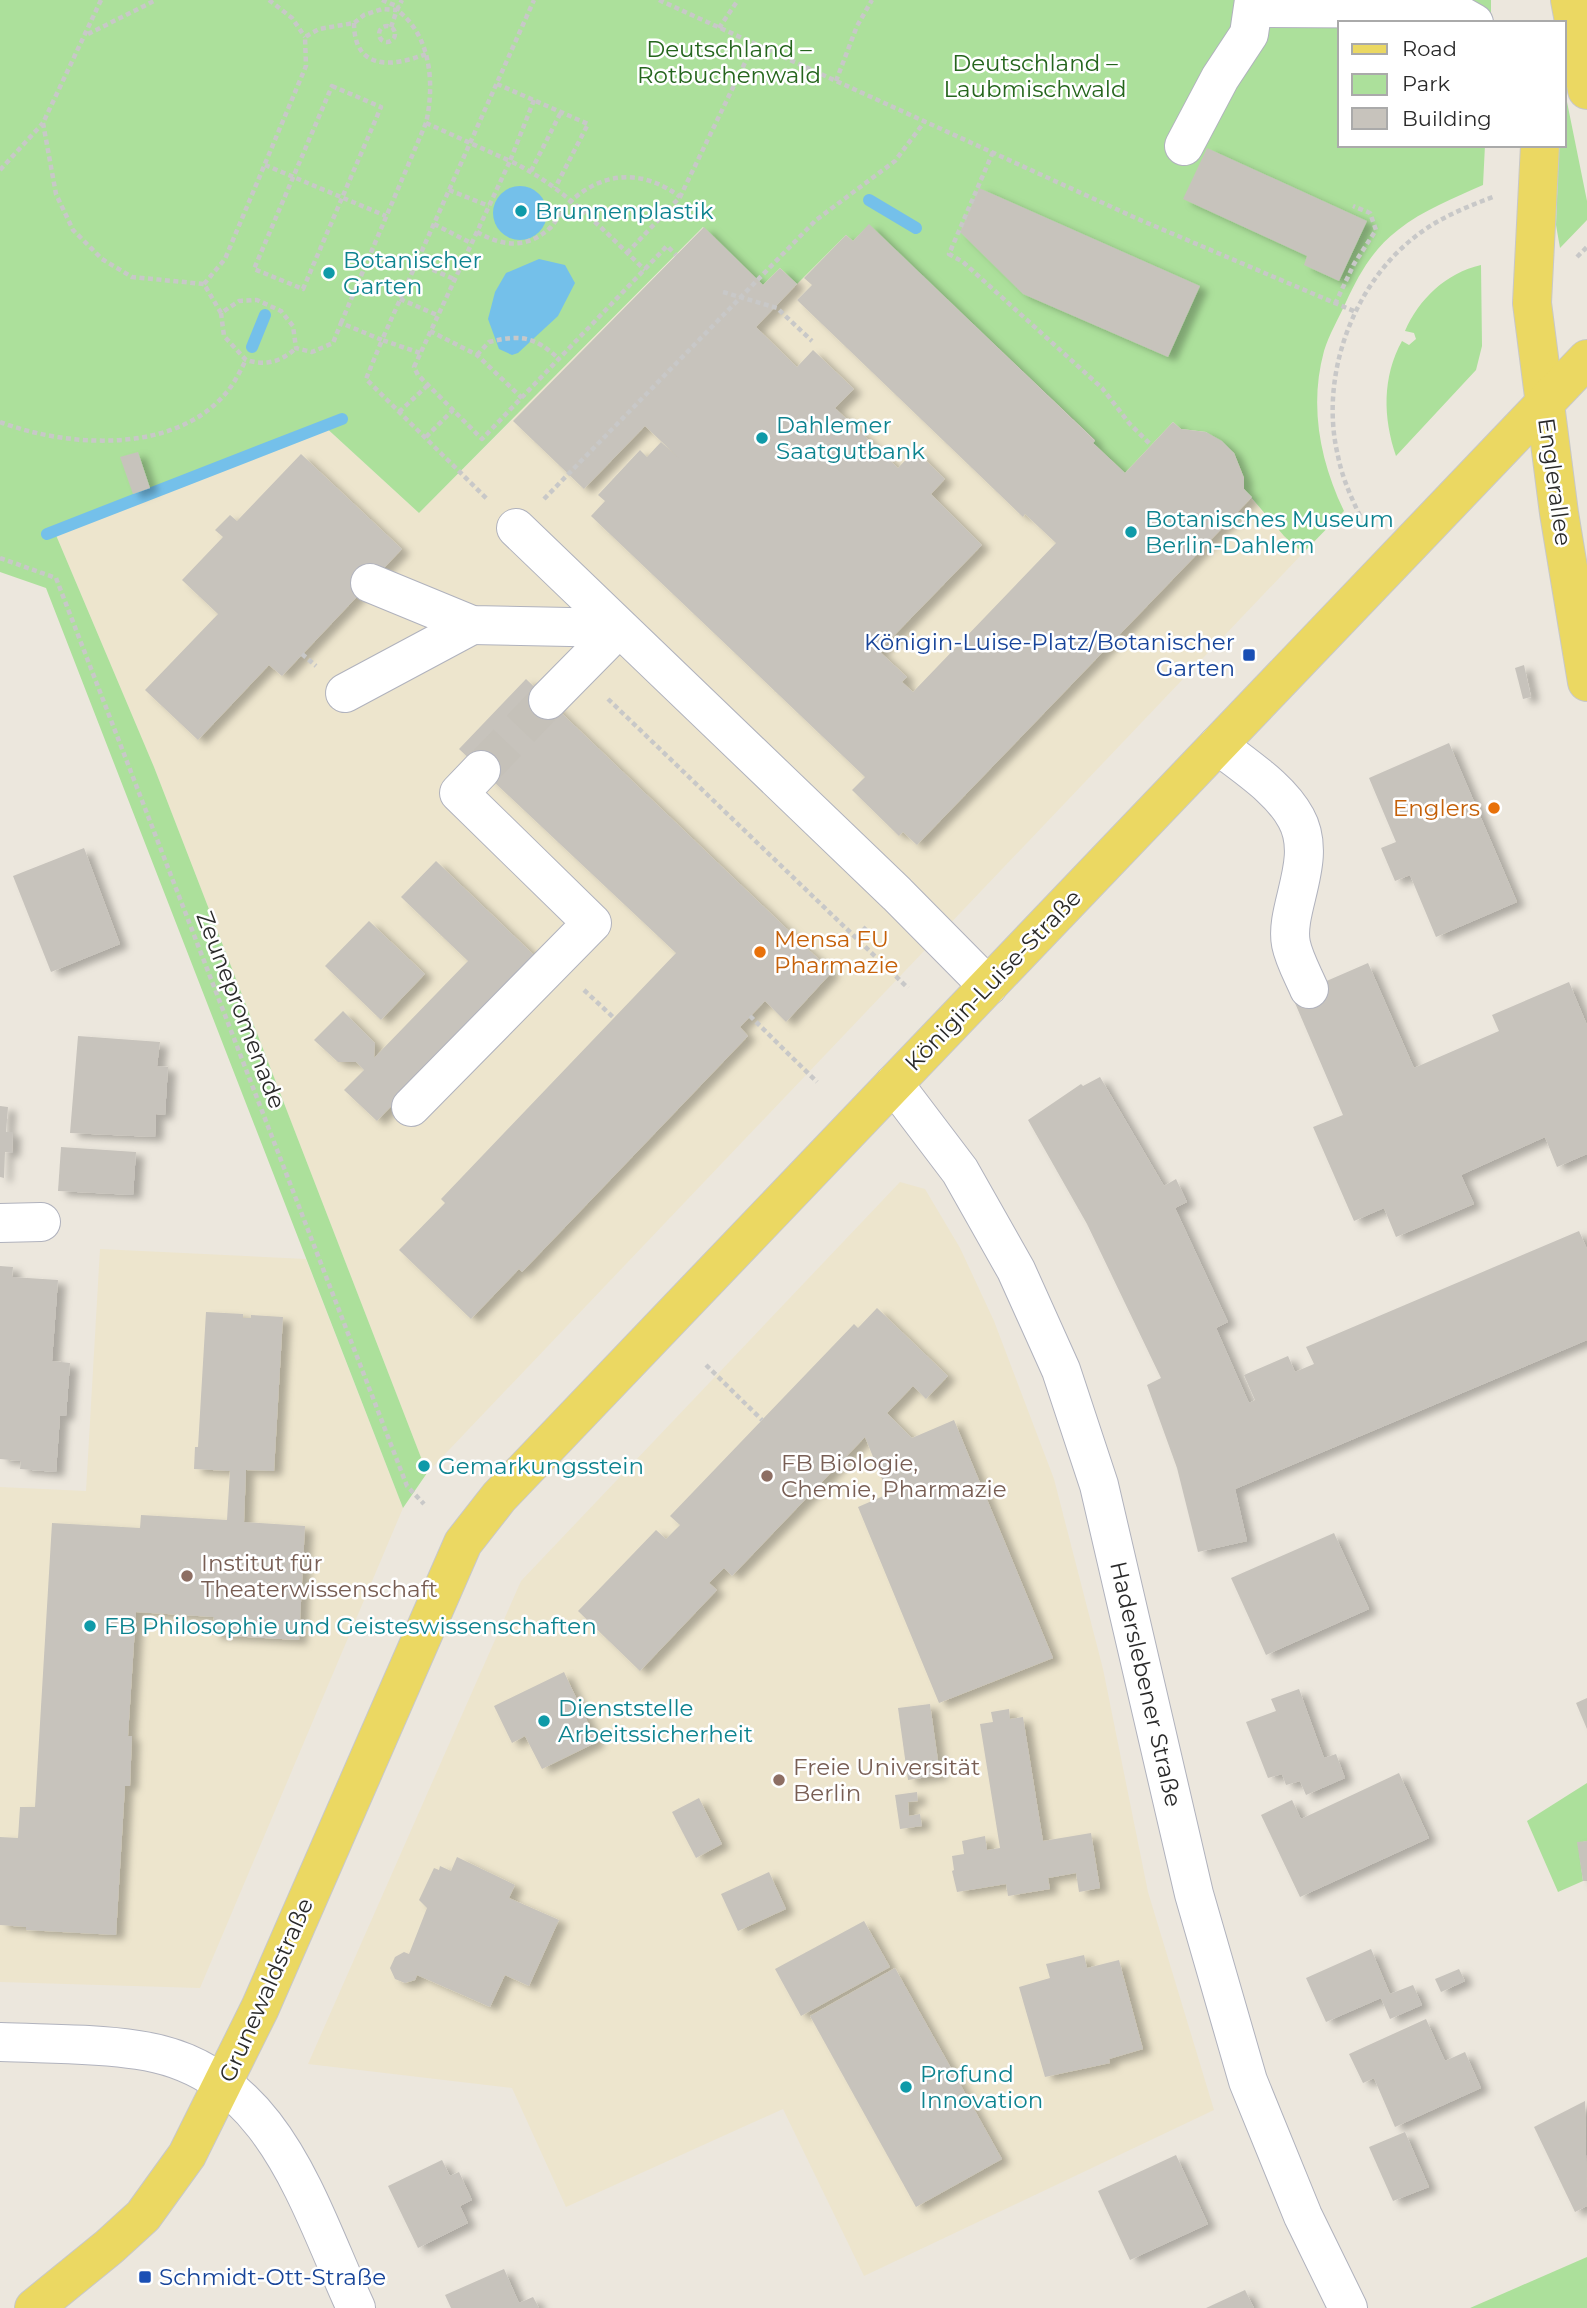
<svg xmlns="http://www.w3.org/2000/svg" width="1587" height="2308" font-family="Montserrat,sans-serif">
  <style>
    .education { fill: #ede5cd }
    .green { fill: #ace09b }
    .water { fill: #74c0ea }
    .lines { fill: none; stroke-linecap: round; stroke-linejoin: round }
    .stream { stroke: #74c0ea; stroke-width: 12 }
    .building { fill: #c7c3bc; filter: url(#shadow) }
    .minor-tunnel { stroke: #c5c1b9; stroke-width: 38; stroke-dasharray: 38 19; stroke-linecap: butt }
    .minor-casing { stroke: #b0b2bd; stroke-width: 40 }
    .major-casing { stroke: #c8c8c8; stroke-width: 40 }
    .path { stroke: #c8c8c8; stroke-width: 4.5; stroke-dasharray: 5 3.5; stroke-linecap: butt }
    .minor { stroke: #fff; stroke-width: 38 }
    .major { stroke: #ebd862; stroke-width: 38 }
    .culture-dot { fill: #0f9aa8; stroke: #fff; stroke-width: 2.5 }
    .transit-dot { fill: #1a4fb4; stroke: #fff; stroke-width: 2.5 }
    .food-dot { fill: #e8710a; stroke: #fff; stroke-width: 2.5 }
    .education-dot { fill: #8d6e63; stroke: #fff; stroke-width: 2.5 }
    .labels { text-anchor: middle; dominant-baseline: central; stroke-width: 5; stroke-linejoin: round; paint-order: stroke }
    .park-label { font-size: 23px; fill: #25651d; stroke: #fff }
    .culture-label { font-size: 23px; fill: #0d838f; stroke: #fff; text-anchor: start }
    .street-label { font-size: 23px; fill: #2a2a2a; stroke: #fff }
    .transit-label { font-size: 23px; fill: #164399; stroke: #fff; text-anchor: end }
    .food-label { font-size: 23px; fill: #c56008; stroke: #fff; text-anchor: end }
    .education-label { font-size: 23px; fill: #785e54; stroke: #fff; text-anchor: start }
  </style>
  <defs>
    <filter id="shadow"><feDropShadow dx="8" dy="4.5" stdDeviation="3.5" flood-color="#0004"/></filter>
  </defs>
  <rect width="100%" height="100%" fill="#ece7dd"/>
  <g class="education">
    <path d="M869,224L1095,441L1093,443L1124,473L1173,422L1181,429L1206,432L1234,453L1244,478V490L1284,536L1303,553L427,1473L154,767L53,528L322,424L419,513L704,227L763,284L780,268L797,284L846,235Z"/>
    <path d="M900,1182L925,1189L960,1248L994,1321L1054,1479L1103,1669L1148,1892L1214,2110L864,2276L783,2109L566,2207L512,2088L308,2064L521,1581Z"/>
    <path d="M100,1249L306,1259L403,1508L200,1988L0,1982V1487L86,1491Z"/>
  </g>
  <g class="green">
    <path d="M0,0H1491V23H1340V145H1485L1483,185C1454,198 1423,210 1398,230C1373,249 1359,274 1346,302C1339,318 1329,334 1324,351C1309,406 1320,461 1344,511L1303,553L1284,536L1244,489V478L1234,453L1206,432L1181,429L1173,422L1125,473L1093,443L1095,440L869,225L853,241L846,235L797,284L780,268L763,285L703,227L419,513L322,424L53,528L154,767L427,1473L403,1508L46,588L0,572Z"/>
    <path d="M1564,87L1587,201V220L1560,248L1556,225L1559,145H1564Z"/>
    <path d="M1481,265L1482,346L1476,370L1396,456C1383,418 1382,377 1402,341L1409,345L1416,339L1414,333L1405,331C1419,299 1446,273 1481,265Z"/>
    <path d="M1587,1783V1841L1578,1843L1583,1881L1558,1892L1527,1821Z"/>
    <path d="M1587,2257V2308H1470Z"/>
  </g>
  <g class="water">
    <circle cx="520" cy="213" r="27"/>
    <path d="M539,259L565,265L575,283L558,316L518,353L512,355L499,349L488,319L495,292L506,273Z"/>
  </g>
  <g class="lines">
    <g class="stream">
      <path d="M869,200L916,228"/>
      <path d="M252,347L265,315"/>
      <path d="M47,534L342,419"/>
    </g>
  </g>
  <g class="building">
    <path d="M1207,148L1367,221L1339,281L1304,265L1307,256L1183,199Z"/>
    <path d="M979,188L1200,286L1168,357L1023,294L960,232Z"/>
    <path d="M869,224L1095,441L1093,443L1125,473L1173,422L1181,429L1206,432L1222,441L1234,453L1244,478V489L1252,497L917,845L903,832L899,836L852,790L865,777L591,516L605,501L598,495L640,450L647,457L661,442L680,459L645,426L584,489L513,421L704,227L763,285L780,268L797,284L756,327L797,367L813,350L854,389L835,408L898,468L915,450L945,479L931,494L982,545L879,651L907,677L902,682L913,692L1056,543L1025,514L1023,517L797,300L812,285L804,278L846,235L853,241Z"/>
    <path d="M138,452L150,488L133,494L120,457Z"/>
    <path d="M301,454L402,549L282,676L269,665L198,740L145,690L218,614L182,580L223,537L215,530L230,515L237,521Z"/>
    <path d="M1524,665L1531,697L1523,699L1515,668Z"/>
    <path d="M526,679L832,972L786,1022L765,1001L740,1027L748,1036L522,1272L519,1269L471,1319L399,1250L445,1203L441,1199L676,953L459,749Z"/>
    <path d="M1449,743L1517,902L1436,937L1410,875L1395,881L1381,848L1396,842L1369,778Z"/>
    <path d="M84,848L120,944L51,972L13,876Z"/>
    <path d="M436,861L535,956L377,1121L344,1090L364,1070L356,1062H338L314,1040L343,1011L375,1043L374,1058L468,961L401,897Z"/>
    <path d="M369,921L425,974L381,1020L325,966Z"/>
    <path d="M1368,963L1414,1068L1499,1031L1492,1015L1569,982L1587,1025V1154L1557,1167L1545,1137L1461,1175L1474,1204L1396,1237L1384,1208L1354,1221L1313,1127L1343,1115L1292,996Z"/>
    <path d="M78,1036L160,1042L157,1066L168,1067L165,1115L156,1114L155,1137L70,1133Z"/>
    <path d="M1100,1077L1164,1186L1176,1179L1187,1202L1175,1208L1228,1322L1216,1328L1249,1403L1255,1400L1244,1375L1288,1356L1295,1372L1314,1364L1306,1347L1579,1231L1587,1249V1340L1235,1489L1247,1541L1198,1552L1177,1468L1147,1385L1161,1378L1087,1224L1028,1120L1081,1084L1083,1086Z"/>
    <path d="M0,1106L8,1107L6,1132H13L12,1153L5,1152L4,1178L0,1177Z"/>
    <path d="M61,1147L136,1152L133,1195L58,1191Z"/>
    <path d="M0,1266L13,1267L12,1277L58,1280L52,1361L70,1363L66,1416H60L56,1472L20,1469L21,1461L0,1459Z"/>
    <path d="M877,1308L948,1376L926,1399L913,1386L887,1413L912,1438L954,1420L1053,1658L939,1703L858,1507L888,1494L865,1437L732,1576L724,1568L709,1583L717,1590L640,1671L578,1611L656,1530L666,1539L680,1525L670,1516L854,1324L858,1328Z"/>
    <path d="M206,1312L243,1314V1318H251V1315L283,1317L274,1471L246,1470L244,1522L305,1526L299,1640L212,1635L214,1617L136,1612L128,1736H132L130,1786H125L116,1935L26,1930V1927L0,1925V1837L18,1838L20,1807H35L52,1523L140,1528L141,1515L227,1520L230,1471L194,1469L195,1447H198Z"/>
    <path d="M1334,1533L1369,1609L1266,1655L1231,1578Z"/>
    <path d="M564,1672L597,1742L542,1769L525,1736L512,1743L494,1706Z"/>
    <path d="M1299,1689L1324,1758L1336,1754L1345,1778L1306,1795L1300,1781L1286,1785L1282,1774L1268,1778L1246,1722L1276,1711L1271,1699Z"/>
    <path d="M1587,1698V1729L1576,1703Z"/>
    <path d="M930,1704L940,1775L908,1780L898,1708Z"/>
    <path d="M1009,1709L1010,1719L1023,1717L1043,1841L1091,1833L1100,1888L1079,1892L1076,1873L1048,1878L1050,1889L1008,1896L1006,1884L957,1892L952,1871L954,1870L952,1856L964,1854L962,1841L985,1836L987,1850L1000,1848L980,1724L993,1722L991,1712Z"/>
    <path d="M1399,1773L1429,1838L1300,1897L1261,1815L1292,1800L1301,1819Z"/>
    <path d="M917,1792L918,1801L908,1802L909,1816L920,1814L922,1826L900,1829L895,1795Z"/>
    <path d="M699,1798L722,1844L696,1858L672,1812Z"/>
    <path d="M1587,1841V1881H1583L1577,1842Z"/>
    <path d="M457,1857L515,1885L509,1898L559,1920L529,1986L505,1975L490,2007L417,1975L415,1980L405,1983L395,1979L390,1968L395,1957L404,1952L409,1954L427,1908L419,1900L434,1868L439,1870L440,1866L451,1871Z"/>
    <path d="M769,1872L786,1909L738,1931L721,1894Z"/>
    <path d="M864,1921L890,1967L801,2016L775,1969Z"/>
    <path d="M1371,1949L1390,1994L1413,1985L1422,2005L1390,2019L1381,1998L1326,2022L1306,1978Z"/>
    <path d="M1084,1955L1087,1968L1119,1960L1143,2049L1109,2059L1110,2063L1045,2077L1019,1987L1050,1978L1046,1964Z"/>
    <path d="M895,1968L1002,2159L916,2207L810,2016Z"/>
    <path d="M1459,1969L1465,1981L1441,1992L1435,1979Z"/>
    <path d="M1426,2019L1445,2061L1465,2052L1481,2088L1395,2127L1374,2078L1363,2083L1349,2054Z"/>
    <path d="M1585,2101L1587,2206L1575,2212L1534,2127Z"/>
    <path d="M1405,2132L1429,2187L1393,2201L1369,2147Z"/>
    <path d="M1176,2155L1208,2224L1130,2260L1098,2191Z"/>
    <path d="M442,2160L450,2176L459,2172L472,2200L460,2206L468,2223L418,2248L388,2186Z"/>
    <path d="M504,2269L519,2303L533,2297L539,2308H451L445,2295Z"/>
    <path d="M1245,2290L1254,2308H1206Z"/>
  </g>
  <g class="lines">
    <path class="minor-tunnel" d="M481,770L548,700"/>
    <g class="minor-casing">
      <g id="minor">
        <path d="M1254,8L1449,9L1474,23"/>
        <path d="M1184,146L1220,78L1249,34L1254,0"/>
        <path d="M516,528L897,894L988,986"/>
        <path d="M370,583L472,625L619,628"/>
        <path d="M345,693L472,625"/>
        <path d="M548,700L619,628"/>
        <path d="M1218,745C1244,766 1280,788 1296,818C1319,859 1284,909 1291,944C1294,959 1303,975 1309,989"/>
        <path d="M894,1084L960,1171L1016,1270L1061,1370L1099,1485L1194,1894L1248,2081L1303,2216L1348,2308"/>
        <path d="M411,1107L592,923L459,793L481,770"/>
        <path d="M0,1223L41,1222"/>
        <path d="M0,2042C46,2044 93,2043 138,2050C273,2069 307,2202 356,2308"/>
      </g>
    </g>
    <g class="major-casing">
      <g id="major">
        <path d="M1570,0L1587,90"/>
        <path d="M1540,145L1532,303L1559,513L1587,682"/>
        <path d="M34,2308L109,2247L143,2216L187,2155L260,2008L463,1543L499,1497L1587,359"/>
      </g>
    </g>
    <g class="path">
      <path d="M101,0L43,123L56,194L73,230L102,259L132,277L204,284L221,313L239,301L257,300L281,311L293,326L296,348L312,352L333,343L341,323L382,340L534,0"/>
      <path d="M269,0L292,18L305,37"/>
      <path d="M382,0L399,7"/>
      <path d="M659,0L1138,219L1356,312"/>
      <path d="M354,23C354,71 393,67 426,54"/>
      <circle cx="387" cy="34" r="8"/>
      <path d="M719,28L738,0"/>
      <path d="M88,34L156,0"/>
      <path d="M836,81L857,26L872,0"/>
      <path d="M497,84L588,124L555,188"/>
      <path d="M332,86L381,107L303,289L254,269Z"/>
      <path d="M534,100L510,161C562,185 604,231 645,270"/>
      <path d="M426,123L510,161L414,367L418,375L482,439L667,246L676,255"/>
      <path d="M993,152L949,254L963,262L1102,388L1129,423L1151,445"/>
      <path d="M265,165L386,216"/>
      <path d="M0,170L43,123"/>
      <path d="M531,171L561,112"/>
      <path d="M449,190L489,206"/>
      <path d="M434,224L471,243"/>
      <path d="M477,232C503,247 528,249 551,227C558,219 563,208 571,201C605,170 645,170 680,197"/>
      <path d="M627,253L680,197L754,44"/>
      <path d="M1577,257L1587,247"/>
      <path d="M417,263L454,279"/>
      <path d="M204,284L225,259L306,66L305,37L319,29L354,23L364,15L382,9L397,10L391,27"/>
      <path d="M723,292L777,308L812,341"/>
      <path d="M400,299L437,315"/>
      <path d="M1335,304L1354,264L1376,230L1370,213L1353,206"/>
      <path d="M221,313L224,336L246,360C266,366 281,362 296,348"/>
      <path d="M341,323L426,123C435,84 431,35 397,10L402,0"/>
      <path d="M430,331L477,355L522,398"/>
      <path d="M420,353L382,340L366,379L487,499"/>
      <path d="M477,355L489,342C522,334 535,337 559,359"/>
      <path d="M399,412L428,385"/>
      <path d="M0,422C69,448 180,455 230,388C236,380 241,369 246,360"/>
      <path d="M426,437L453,410"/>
      <path d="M544,499L816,220L895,161L925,121"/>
      <path d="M1360,516C1351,497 1342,477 1338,456C1319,378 1352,285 1416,236C1439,218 1466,207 1493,197"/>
      <path d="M0,558L56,578L407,1486L424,1504"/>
      <path d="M302,654L316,666"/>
      <path d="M608,699L908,988"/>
      <path d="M857,937L868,925"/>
      <path d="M584,990L614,1018"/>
      <path d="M750,1016L817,1082"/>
      <path d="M706,1365L762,1420"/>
    </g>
    <use href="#minor" class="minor"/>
    <use href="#major" class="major"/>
  </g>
  <g class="culture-dot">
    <circle cx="521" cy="211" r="7"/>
    <circle cx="329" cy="273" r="7"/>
    <circle cx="762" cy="438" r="7"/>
    <circle cx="1131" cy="532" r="7"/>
    <circle cx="424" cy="1466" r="7"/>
    <circle cx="90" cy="1626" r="7"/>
    <circle cx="544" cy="1721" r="7"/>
    <circle cx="906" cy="2087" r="7"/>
  </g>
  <g class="transit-dot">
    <rect x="1242" y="648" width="14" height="14" rx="3.5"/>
    <rect x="138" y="2270" width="14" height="14" rx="3.5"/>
  </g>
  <g class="food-dot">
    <circle cx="1494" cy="808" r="7"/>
    <circle cx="760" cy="952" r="7"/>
  </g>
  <g class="education-dot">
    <circle cx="767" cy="1476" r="7"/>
    <circle cx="187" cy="1576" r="7"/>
    <circle cx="779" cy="1780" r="7"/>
  </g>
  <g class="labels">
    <g class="park-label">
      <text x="729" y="49">Deutschland –<tspan x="729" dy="26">Rotbuchenwald</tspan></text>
      <text x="1035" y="63">Deutschland –<tspan x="1035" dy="26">Laubmischwald</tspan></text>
    </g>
    <g class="culture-label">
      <text x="535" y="211">Brunnenplastik</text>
      <text x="343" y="260">Botanischer<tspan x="343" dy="26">Garten</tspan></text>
      <text x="776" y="425">Dahlemer<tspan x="776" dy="26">Saatgutbank</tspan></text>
      <text x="1145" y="519">Botanisches Museum<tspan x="1145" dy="26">Berlin-Dahlem</tspan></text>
      <text x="438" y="1466">Gemarkungsstein</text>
      <text x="104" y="1626">FB Philosophie und Geisteswissenschaften</text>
      <text x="558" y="1708">Dienststelle<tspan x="558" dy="26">Arbeitssicherheit</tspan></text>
      <text x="920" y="2074">Profund<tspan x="920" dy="26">Innovation</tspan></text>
    </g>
    <g class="street-label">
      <text transform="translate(1555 482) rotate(82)">Englerallee</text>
      <text transform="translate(993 980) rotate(-46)">Königin-Luise-Straße</text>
      <text transform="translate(241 1010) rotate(69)">Zeunepromenade</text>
      <text transform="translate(1146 1684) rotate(77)">Haderslebener Straße</text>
      <text transform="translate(266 1990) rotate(-66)">Grunewaldstraße</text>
    </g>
    <g class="transit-label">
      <text x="1235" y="642">Königin-Luise-Platz/Botanischer<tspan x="1235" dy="26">Garten</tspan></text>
      <text x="159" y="2277" text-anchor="start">Schmidt-Ott-Straße</text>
    </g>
    <g class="food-label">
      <text x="1480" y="808">Englers</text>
      <text x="774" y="939" text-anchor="start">Mensa FU<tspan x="774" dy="26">Pharmazie</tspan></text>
    </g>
    <g class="education-label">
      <text x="781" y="1463">FB Biologie,<tspan x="781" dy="26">Chemie, Pharmazie</tspan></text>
      <text x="201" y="1563">Institut für<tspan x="201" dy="26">Theaterwissenschaft</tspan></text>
      <text x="793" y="1767">Freie Universität<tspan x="793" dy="26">Berlin</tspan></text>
    </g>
  </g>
  <rect x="1338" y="21" width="228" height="126" fill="#ffffff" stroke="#aaaaaa" stroke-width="2"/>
  <rect x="1352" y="44" width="35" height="10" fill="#ebd862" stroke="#aaaaaa" stroke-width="2"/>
  <text x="1402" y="56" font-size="21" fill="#2a2a2a">Road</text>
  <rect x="1352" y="74" width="35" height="21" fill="#ace09b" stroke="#aaaaaa" stroke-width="2"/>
  <text x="1402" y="91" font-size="21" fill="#2a2a2a">Park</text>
  <rect x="1352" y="108" width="35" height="21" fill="#c7c3bc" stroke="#aaaaaa" stroke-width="2"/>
  <text x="1402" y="126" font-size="21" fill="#2a2a2a">Building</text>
</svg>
